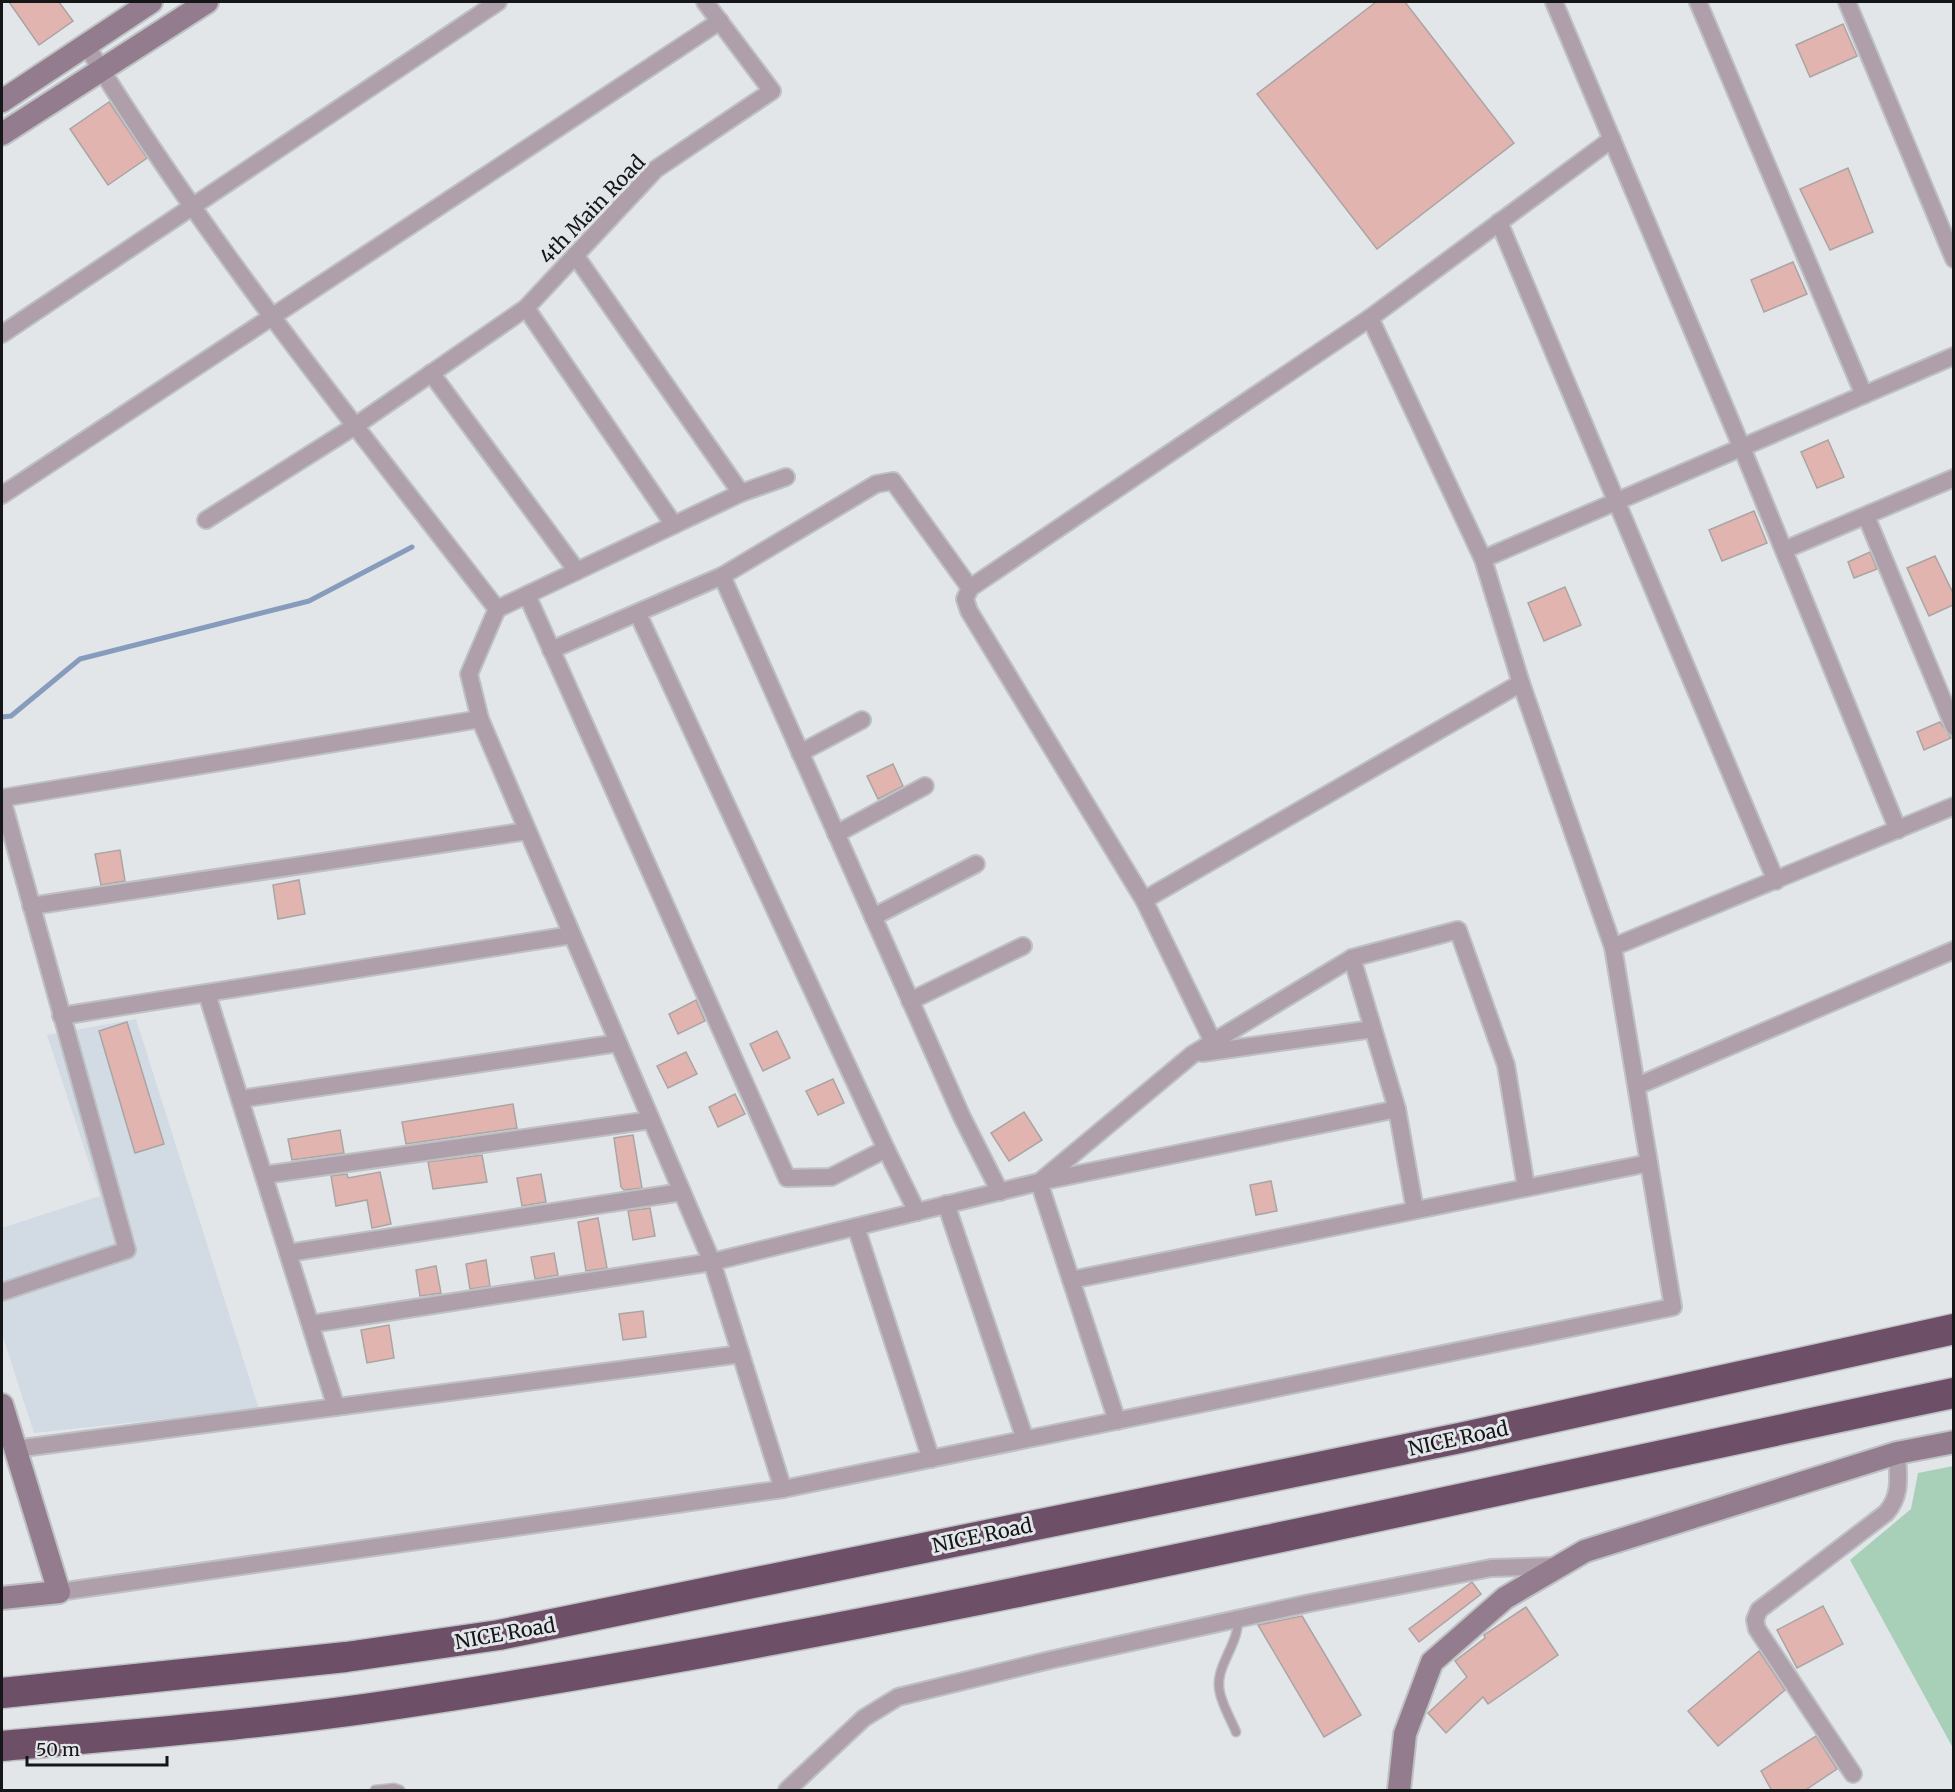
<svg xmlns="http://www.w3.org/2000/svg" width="1955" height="1792" font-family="Merriweather,serif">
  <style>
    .built { fill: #d2dae3 }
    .green { fill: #a8d0b9 }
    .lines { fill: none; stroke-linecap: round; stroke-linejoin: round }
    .stream { stroke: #879cbd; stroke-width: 5 }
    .building { fill: #e2b4b0; stroke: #a9a5a4; stroke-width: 1.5 }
    .lane-casing { stroke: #bec1c3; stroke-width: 11 }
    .street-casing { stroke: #bec1c3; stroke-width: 20 }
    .secondary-casing { stroke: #bec1c3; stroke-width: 26 }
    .highway-casing { stroke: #bec1c3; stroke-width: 33 }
    .lane { stroke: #ae9fab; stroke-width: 8 }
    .street { stroke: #ae9fab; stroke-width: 16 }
    .secondary { stroke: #927c8e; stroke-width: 22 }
    .highway { stroke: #6d4f67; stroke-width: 30 }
    .labels { text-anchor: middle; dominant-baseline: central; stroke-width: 6; stroke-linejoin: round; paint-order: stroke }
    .street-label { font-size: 20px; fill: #151617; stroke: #e3e6e9 }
  </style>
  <rect width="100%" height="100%" fill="#e3e6e9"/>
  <path class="built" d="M136,1019L259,1409L34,1433L2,1334V1228L100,1196L47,1035Z"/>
  <path class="green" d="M1953,1466H1954L1953,1748L1850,1560L1911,1509L1918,1473Z"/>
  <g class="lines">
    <path class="stream" d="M2,717L11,716L80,659L309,601L412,547"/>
  </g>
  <g class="building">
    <path d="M9,2H59L73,21L39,45Z"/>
    <path d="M1376,2H1405L1514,143L1377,249L1257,94Z"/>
    <path d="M1843,24L1857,56L1810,77L1796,45Z"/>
    <path d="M109,102L147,158L108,185L70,129Z"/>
    <path d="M1848,168L1873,232L1830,250L1800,189Z"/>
    <path d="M1793,262L1807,294L1764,312L1751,280Z"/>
    <path d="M1828,440L1844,477L1817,488L1801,452Z"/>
    <path d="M1754,511L1767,543L1722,561L1709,530Z"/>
    <path d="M1870,552L1877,569L1854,578L1848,562Z"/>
    <path d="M1935,556L1953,593V605L1929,616L1907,568Z"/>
    <path d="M1565,587L1581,625L1544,641L1528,603Z"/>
    <path d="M1940,722L1951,738L1924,750L1917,732Z"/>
    <path d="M893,764L903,786L878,799L867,776Z"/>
    <path d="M120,850L125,881L101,885L95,854Z"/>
    <path d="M299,880L305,914L278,919L273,885Z"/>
    <path d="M696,1000L705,1021L678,1034L669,1014Z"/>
    <path d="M127,1022L164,1144L135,1153L99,1031Z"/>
    <path d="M777,1031L790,1058L763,1071L750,1044Z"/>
    <path d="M686,1052L697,1074L668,1088L657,1066Z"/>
    <path d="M833,1079L844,1103L818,1115L806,1091Z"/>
    <path d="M735,1094L745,1114L718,1127L709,1107Z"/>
    <path d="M513,1104L517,1128L406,1144L402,1122Z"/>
    <path d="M1024,1112L1042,1140L1009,1161L991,1133Z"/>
    <path d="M340,1130L344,1153L292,1160L288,1139Z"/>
    <path d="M633,1135L642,1188L624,1190L621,1187L614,1138Z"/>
    <path d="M482,1155L487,1182L433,1189L428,1162Z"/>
    <path d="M380,1172L391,1224L372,1228L367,1200L336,1206L331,1176L347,1174L348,1178Z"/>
    <path d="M541,1174L546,1202L522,1206L517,1178Z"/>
    <path d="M1271,1181L1277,1211L1256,1215L1250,1185Z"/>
    <path d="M650,1208L655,1236L633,1240L628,1211Z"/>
    <path d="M598,1218L607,1268L586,1271L578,1222Z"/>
    <path d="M554,1253L558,1275L535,1279L531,1257Z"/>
    <path d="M486,1260L490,1286L470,1289L466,1264Z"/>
    <path d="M436,1266L441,1293L420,1296L416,1270Z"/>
    <path d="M643,1311L646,1337L623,1340L619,1314Z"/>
    <path d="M389,1325L394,1358L367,1363L361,1330Z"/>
    <path d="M1472,1582L1481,1594L1419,1642L1409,1629Z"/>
    <path d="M1823,1606L1843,1644L1797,1668L1777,1630Z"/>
    <path d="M1526,1607L1558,1655L1488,1704L1483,1697L1446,1733L1428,1713L1467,1677L1455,1661L1485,1638L1484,1635Z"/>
    <path d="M1302,1616L1361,1715L1324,1737L1258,1625Z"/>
    <path d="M1759,1651L1785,1690L1718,1746L1688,1711Z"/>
    <path d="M1816,1736L1837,1769L1804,1791H1772L1761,1771Z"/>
  </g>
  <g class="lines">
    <g class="lane-casing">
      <g id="lane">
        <path d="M1236,1732C1231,1719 1220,1702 1219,1687C1217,1664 1239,1644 1238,1618"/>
        <path d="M375,1790L394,1788L400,1790"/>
      </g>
    </g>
    <g class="street-casing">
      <g id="street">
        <path d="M1554,2L1742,448L1898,830"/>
        <path d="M1698,2L1864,395"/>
        <path d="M1847,2L1954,259"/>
        <path d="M86,45C208,244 355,425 497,609L469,674L480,719"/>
        <path d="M1499,222L1776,881"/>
        <path d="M526,308L674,525"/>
        <path d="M2,334L498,2"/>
        <path d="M431,373L577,571"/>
        <path d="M741,493L786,477"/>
        <path d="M2,495L720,21"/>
        <path d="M1866,516L1954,727"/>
        <path d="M206,520L355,426L526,308L656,169L772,91L705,2"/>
        <path d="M1784,550L1954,478"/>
        <path d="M1483,559L1954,356"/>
        <path d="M722,576L876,484L893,481L970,588"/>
        <path d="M527,595L787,1178L831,1177L886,1149L917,1212"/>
        <path d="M497,609L741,493L575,255"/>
        <path d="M638,614L886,1149"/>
        <path d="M551,650L722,576L962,1117L1000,1192"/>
        <path d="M800,753L862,720"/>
        <path d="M2,798L480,719L712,1262L783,1489"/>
        <path d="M2,799L127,1250L2,1292"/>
        <path d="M836,834L925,786"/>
        <path d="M1144,900L1521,683"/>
        <path d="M31,906L527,831"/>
        <path d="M873,917L976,864"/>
        <path d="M1613,947L1954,806"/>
        <path d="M1352,958L1397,1109L1415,1210"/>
        <path d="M207,994L336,1407"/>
        <path d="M910,1001L1023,946"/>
        <path d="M61,1016L572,935"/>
        <path d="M1213,1042L1144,900L969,611L965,599L970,588L1370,318"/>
        <path d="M1202,1053L1373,1029"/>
        <path d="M1637,1086L1954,950"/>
        <path d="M240,1099L618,1043"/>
        <path d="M264,1175L651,1120"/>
        <path d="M1042,1180L1193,1054L1352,958L1458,930L1506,1065L1526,1187"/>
        <path d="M1039,1182L1117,1421"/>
        <path d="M946,1204L1025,1439"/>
        <path d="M856,1227L931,1459"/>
        <path d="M288,1253L682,1192"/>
        <path d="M1071,1280L1649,1163"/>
        <path d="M311,1324L712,1262L1039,1182L1397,1109"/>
        <path d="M15,1449L741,1354"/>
        <path d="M59,1592L783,1489L1673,1307L1613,947L1521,683L1483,559L1370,318L1612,139"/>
        <path d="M1853,1774L1757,1629L1755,1620L1759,1610L1886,1513C1902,1495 1898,1476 1897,1453"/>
        <path d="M787,1790L864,1718L898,1697L1050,1660L1310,1603L1491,1568L1556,1566"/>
      </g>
    </g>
    <g class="secondary-casing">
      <g id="secondary">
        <path d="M2,101L151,2"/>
        <path d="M2,134L207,2"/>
        <path d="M2,1405L59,1592L2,1598"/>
        <path d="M1399,1790L1405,1734L1432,1662L1505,1598L1585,1551L1897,1453L1954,1442"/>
      </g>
    </g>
    <g class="highway-casing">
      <g id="highway">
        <path d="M2,1693L346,1657L499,1635L1460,1438L1954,1329"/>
        <path d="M2,1746C134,1734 267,1724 398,1704C921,1624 1436,1501 1954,1393"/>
      </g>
    </g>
    <use href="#lane" class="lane"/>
    <use href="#street" class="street"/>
    <use href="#secondary" class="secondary"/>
    <use href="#highway" class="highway"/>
  </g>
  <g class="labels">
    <g class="street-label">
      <text transform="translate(592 209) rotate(-46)">4th Main Road</text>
      <text transform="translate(1458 1438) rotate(-12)">NICE Road</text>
      <text transform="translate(982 1535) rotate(-12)">NICE Road</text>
      <text transform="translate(505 1633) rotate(-10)">NICE Road</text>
    </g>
  </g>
  <rect width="1955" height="1792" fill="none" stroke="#151617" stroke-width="6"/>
  <path d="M27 1756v9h140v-9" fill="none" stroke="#151617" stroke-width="3"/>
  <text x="36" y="1756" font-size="18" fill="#151617" stroke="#e3e6e9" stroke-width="4.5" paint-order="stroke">50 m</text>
</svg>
